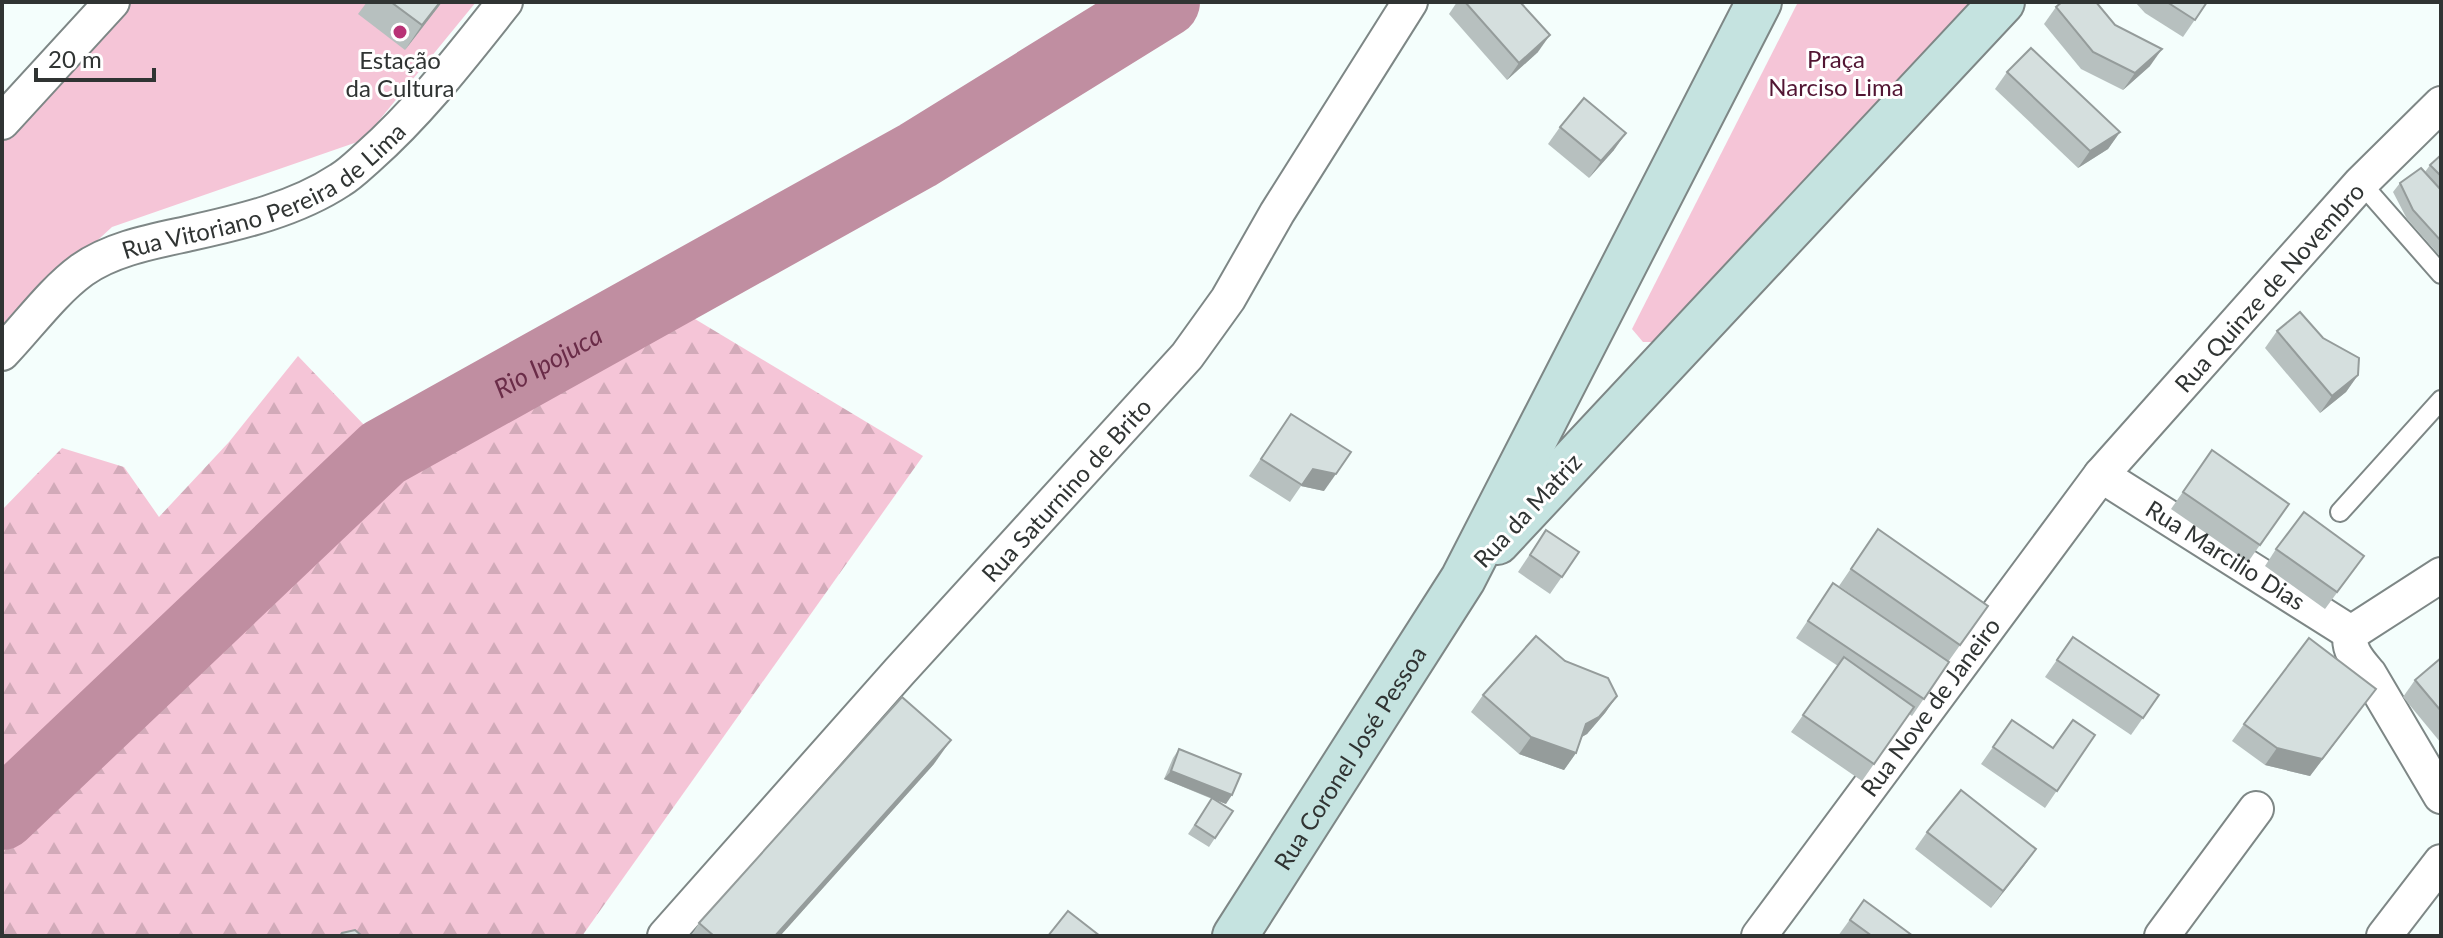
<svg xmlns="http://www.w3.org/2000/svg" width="2443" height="938" font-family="Lato,sans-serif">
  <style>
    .forest { fill: url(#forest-firs) }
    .park { fill: #f5c5d7 }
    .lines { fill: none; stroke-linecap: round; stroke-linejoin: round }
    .river { stroke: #c08ea1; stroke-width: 70 }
    .lane-casing { stroke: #7e8786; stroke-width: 22 }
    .street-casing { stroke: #7e8786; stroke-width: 38 }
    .secondary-casing { stroke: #7e8786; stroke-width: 48 }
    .lane { stroke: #fff; stroke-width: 18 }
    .street { stroke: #fff; stroke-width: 34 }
    .secondary { stroke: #c5e3e0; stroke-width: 44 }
    .wall { fill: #b7c0bf }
    .shaded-wall { fill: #959c9b }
    .building { fill: #d5dfde; stroke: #959c9b; stroke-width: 2 }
    .poi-dot { fill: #b83276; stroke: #fff; stroke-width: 3 }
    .labels { text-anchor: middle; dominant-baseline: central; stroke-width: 6; stroke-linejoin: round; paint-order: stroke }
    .park-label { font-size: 24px; fill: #521533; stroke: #fff }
    .poi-label { font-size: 24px; fill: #303433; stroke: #fff }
    .street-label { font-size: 24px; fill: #303433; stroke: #fff }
    .water-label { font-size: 26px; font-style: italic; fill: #6a2c48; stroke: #fff }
  </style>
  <defs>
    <pattern id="forest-firs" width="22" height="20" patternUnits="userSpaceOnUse" patternTransform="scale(2)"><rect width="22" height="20" fill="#f5c5d7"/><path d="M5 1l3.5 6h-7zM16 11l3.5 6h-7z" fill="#d2aab9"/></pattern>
  </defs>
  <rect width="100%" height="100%" fill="#f4fefc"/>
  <g class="forest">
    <path d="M660,298L923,456L582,936H2V837L259,571Z"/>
    <path d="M298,356L367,428L2,775V510L62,448L124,467L159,517L229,442Z"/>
  </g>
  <g class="park">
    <path d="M121,2H476L363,140L112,227L2,328V140Z"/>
    <path d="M1798,2H1993L1663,342H1643L1632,329Z"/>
  </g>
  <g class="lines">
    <path class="river" id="s1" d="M2,815L383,453L918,155L1165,2"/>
    <g class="lane-casing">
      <g id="lane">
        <path d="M2361,183L2441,274"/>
        <path d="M2340,512L2441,400"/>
      </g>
    </g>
    <g class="street-casing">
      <g id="street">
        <path d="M2,122L112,2"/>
        <path id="s2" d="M2,353C28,326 52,292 82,270C113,248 155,241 191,233C241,222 296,209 340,180C350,174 359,165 368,157C420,111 462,56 505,2"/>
        <path id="s3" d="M2101,475L2351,633"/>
        <path d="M2441,575L2351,633C2347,650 2359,662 2369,674L2441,796"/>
        <path id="s4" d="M665,936L899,672L1187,356L1228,299L1277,213L1410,2"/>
        <path id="s5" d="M1759,936L2101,475L2361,183L2441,104"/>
        <path d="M2162,936L2256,809"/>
        <path d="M2384,936L2441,862"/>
      </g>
    </g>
    <g class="secondary-casing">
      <g id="secondary">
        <path d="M1497,542L2002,2"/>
        <path id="s6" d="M1235,936L1463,579L1759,2"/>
      </g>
    </g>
    <use href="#lane" class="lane"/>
    <use href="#street" class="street"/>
    <use href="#secondary" class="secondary"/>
  </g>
  <g class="wall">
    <path d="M367,2H442L405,50L358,14Z"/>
    <path d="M1457,2H1520L1538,52L1507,80L1449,14Z"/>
    <path d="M2135,2H2207L2183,37L2145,13Z"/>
    <path d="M2056,7L2115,25L2150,66L2123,90L2081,69L2044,24Z"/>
    <path d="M2007,72L2120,132L2108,149L2078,168L1995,89Z"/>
    <path d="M1560,127L1614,150L1589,178L1548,144Z"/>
    <path d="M2441,155V253L2439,255L2407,219L2393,192L2400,183L2425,172L2430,165Z"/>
    <path d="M2277,331L2323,338L2358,375L2346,392L2320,413L2265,348Z"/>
    <path d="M1291,414L1324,491L1301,486L1290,502L1249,476Z"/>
    <path d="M2212,450L2289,504L2248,562L2171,509Z"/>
    <path d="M1878,529L1988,606L1948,662H1949L1912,716L1909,714L1862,781L1791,732L1838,666L1796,638L1833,583L1918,641L1839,586Z"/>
    <path d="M1546,530L1579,552L1550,594L1518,572Z"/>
    <path d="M2276,549L2364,556L2325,609L2265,566Z"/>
    <path d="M2073,637L2159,695L2131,735L2045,677Z"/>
    <path d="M2441,658V743L2403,697L2415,680Z"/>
    <path d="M2376,689L2310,776L2265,765L2232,741L2244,724Z"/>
    <path d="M1483,695L1617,696L1605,713L1587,734L1582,737L1576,753L1564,770L1519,754L1471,712Z"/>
    <path d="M2012,720L2053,748L2095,735L2045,808L1981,764Z"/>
    <path d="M1179,749L1226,804L1218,801L1233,811L1209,847L1188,834L1212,799L1164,779L1173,758Z"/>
    <path d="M934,764L780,936H691L699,923Z"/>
    <path d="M1927,832L2036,849L1991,908L1915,849Z"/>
    <path d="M1864,900L1913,936H1838Z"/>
  </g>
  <g class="shaded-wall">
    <path d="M440,2H442L405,50L422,25Z"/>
    <path d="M1550,35L1538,52L1507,80L1519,63Z"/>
    <path d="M2162,49L2150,66L2123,90L2135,73Z"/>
    <path d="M2120,132L2108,149L2078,168L2090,151Z"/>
    <path d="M1626,133L1614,150L1589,178L1601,161Z"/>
    <path d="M2358,375L2346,392L2320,413L2332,396Z"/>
    <path d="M1313,469L1336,474L1324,491L1301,486Z"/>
    <path d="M2376,689L2310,776L2265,765L2277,748Z"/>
    <path d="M1617,696L1605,713L1587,734L1574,741L1586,724Z"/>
    <path d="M1531,737L1576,753L1564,770L1519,754Z"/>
    <path d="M951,740L934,764L780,936H775Z"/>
    <path d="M1171,771L1232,795L1226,804L1164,779Z"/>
    <path d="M2036,849L2024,866L1991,908L2003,891Z"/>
  </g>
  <g class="building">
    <path d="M391,2H440L422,25Z"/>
    <path d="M1465,2H1520L1550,35L1519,63Z"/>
    <path d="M2062,2H2096L2115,25L2162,49L2135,73L2093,52L2056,7Z"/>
    <path d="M2167,2H2207L2195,20Z"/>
    <path d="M2031,48L2120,132L2090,151L2007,72Z"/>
    <path d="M1584,98L1626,133L1601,161L1560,127Z"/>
    <path d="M2441,155V176L2430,165Z"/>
    <path d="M2421,168L2441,190V241L2413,210L2400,183Z"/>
    <path d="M2300,312L2323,338L2359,358L2358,375L2332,396L2277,331Z"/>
    <path d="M1291,414L1351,452L1336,474L1313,469L1302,485L1261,459Z"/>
    <path d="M2212,450L2289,504L2260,545L2183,492Z"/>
    <path d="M2304,512L2364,556L2337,592L2276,549Z"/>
    <path d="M1878,529L1988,606L1960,645L1851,569Z"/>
    <path d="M1546,530L1579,552L1562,577L1530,555Z"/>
    <path d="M1833,583L1949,662L1924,699L1808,621Z"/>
    <path d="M1536,636L1565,661L1608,678L1617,696L1599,717L1586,724L1576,753L1531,737L1483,695Z"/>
    <path d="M2073,637L2159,695L2143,718L2057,660Z"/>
    <path d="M2309,638L2376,689L2322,759L2277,748L2244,724Z"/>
    <path d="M1844,657L1914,707L1874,764L1803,715Z"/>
    <path d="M2441,658V711L2415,680Z"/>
    <path d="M902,697L951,740L775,936H714L699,923Z"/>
    <path d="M2012,720L2053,748L2073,720L2095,735L2057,791L1993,747Z"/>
    <path d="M1179,749L1241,774L1232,795L1171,771Z"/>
    <path d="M1961,790L2036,849L2003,891L1927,832Z"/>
    <path d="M1212,798L1233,811L1215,838L1195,825Z"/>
    <path d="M1864,900L1913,936H1872L1850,920Z"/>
    <path d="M1068,911L1100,936H1048Z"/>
    <path d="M355,930L362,936H340L342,933Z"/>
  </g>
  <circle class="poi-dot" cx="400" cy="32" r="8"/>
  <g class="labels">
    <g class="park-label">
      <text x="1836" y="58">Praça<tspan x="1836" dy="28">Narciso Lima</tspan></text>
    </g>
    <g class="poi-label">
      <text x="400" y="59">Estação<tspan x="400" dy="28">da Cultura</tspan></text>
    </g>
    <g class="street-label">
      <text stroke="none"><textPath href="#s2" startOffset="316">Rua Vitoriano Pereira de Lima</textPath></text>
      <text stroke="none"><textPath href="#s5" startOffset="826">Rua Quinze de Novembro</textPath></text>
      <text stroke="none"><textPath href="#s4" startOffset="600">Rua Saturnino de Brito</textPath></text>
      <text transform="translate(1527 510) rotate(-47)">Rua da Matriz</text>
      <text stroke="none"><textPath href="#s3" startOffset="148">Rua Marcilio Dias</textPath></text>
      <text stroke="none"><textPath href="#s5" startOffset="286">Rua Nove de Janeiro</textPath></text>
      <text stroke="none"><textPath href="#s6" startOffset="212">Rua Coronel José Pessoa</textPath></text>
    </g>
    <g class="water-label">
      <text stroke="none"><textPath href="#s1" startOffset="714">Rio Ipojuca</textPath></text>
    </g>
  </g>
  <rect width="2443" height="938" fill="none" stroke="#303433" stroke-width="8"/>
  <path d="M36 68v12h118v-12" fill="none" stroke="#303433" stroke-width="4"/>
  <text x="48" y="68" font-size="24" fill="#303433" stroke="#ffffff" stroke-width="6" paint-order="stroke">20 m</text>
</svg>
